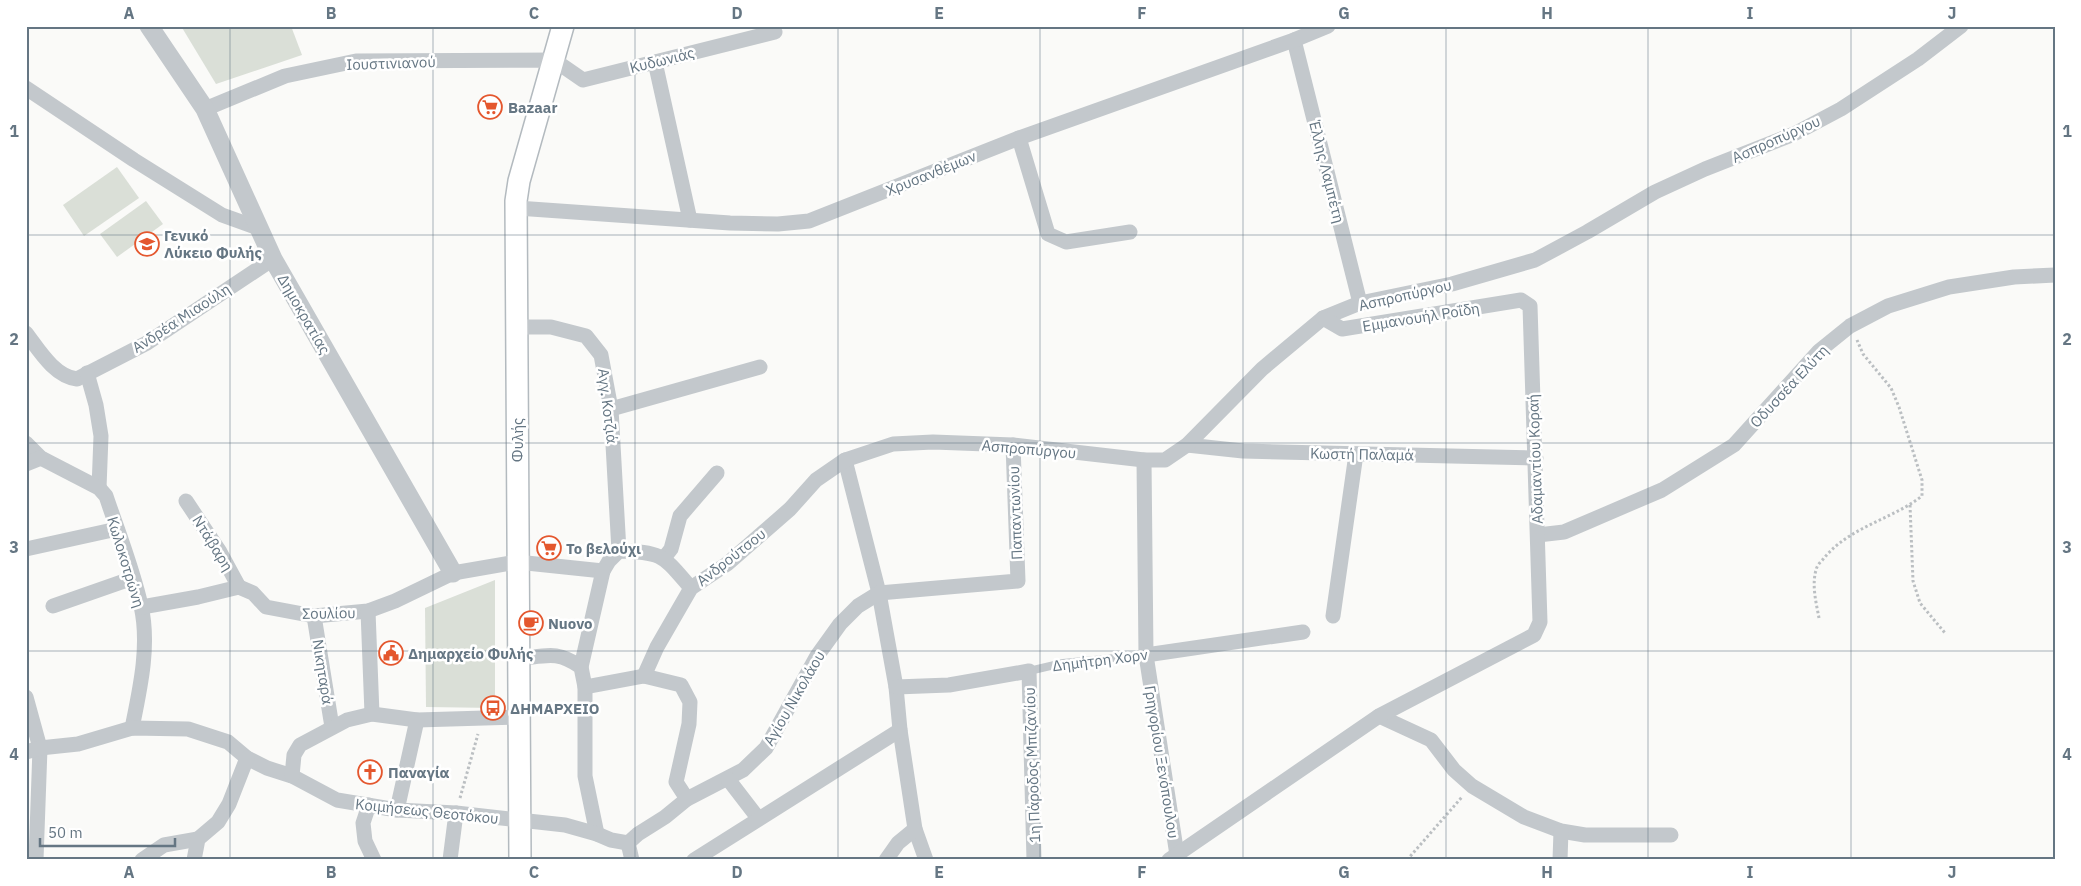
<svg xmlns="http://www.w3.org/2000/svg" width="2081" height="886" font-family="'IBM Plex Sans',sans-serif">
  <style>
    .green { fill: #dadfd7 }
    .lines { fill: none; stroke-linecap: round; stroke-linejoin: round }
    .secondary-casing { stroke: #b3babf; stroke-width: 24 }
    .path { stroke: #bbbfc2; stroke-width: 3; stroke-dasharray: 2.5 2.5; stroke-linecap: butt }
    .service { stroke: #c3c8cc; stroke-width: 8 }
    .minor { stroke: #c3c8cc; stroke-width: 15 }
    .tertiary { stroke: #c3c8cc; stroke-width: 19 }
    .secondary { stroke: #fff; stroke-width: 21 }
    .grid { fill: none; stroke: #657683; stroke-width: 1; stroke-opacity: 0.55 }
    .labels { text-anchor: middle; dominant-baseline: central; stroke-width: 5; stroke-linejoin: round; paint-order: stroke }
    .street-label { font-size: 15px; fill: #657683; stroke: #fff }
    .poi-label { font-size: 15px; font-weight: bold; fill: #657683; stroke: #fff; text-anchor: start }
    .neatline { fill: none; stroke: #657683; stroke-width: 2 }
    .grid-label { font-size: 16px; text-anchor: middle; font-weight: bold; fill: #657683 }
  </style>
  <rect width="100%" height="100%" fill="#fafaf8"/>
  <g class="green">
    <path d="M181,26H291L302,55L216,84Z"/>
    <path d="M117,167L139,198L84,236L63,205Z"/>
    <path d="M146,201L163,224L117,257L100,234Z"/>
    <path d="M495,580V708L426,707L425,608Z"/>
  </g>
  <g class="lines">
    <g class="secondary-casing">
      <path id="secondary" d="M520,860L516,201L519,181L563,26"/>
    </g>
    <g class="path">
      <path d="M1910,505L1913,581L1920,603L1945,633"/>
      <path d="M1819,618C1816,602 1811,583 1817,567C1818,564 1822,561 1824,558C1851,526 1891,520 1922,496V480L1899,407L1891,388L1863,354L1857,340"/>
      <path d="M460,798L478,734"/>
      <path d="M1407,860L1462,797"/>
    </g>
    <path class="service" d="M1029,671L1063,663L1146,655"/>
    <g class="minor">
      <path d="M1294,40L1360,303"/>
      <path d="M655,62L690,220"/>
      <path d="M26,88L134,160L222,215L258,228"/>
      <path d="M205,109L285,76L356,61L554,60L583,80L775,32"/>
      <path d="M1019,138L1048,234L1066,242L1130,232"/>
      <path d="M517,208L730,223L778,224L809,221L1019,138L1294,40L1328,26"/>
      <path d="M518,327H551L586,336L601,355L611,409L619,551"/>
      <path d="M26,333C39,350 54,376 77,379L147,343L273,259"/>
      <path d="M87,373L96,405L101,436L99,488"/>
      <path d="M611,409L760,367"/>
      <path d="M26,443L41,458L99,488L106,496C118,532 133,569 141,606C150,645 140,689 132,728"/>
      <path d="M1187,445L1243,451L1536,458"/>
      <path d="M845,460L879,593L896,687L900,730L915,829L926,860"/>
      <path d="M1144,460L1146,655L1177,855"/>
      <path d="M26,464L41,458"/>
      <path d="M186,501L220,552L239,587"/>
      <path d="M1538,535L1564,532L1662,490L1734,445L1819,351L1850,326L1888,306L1949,287L2014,277L2055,275"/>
      <path d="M26,549L117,529"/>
      <path d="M664,558L671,549L680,516L717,473"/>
      <path d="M53,606L133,578"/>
      <path d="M142,607L198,597L239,587L253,593L266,607L314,616L368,611L395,601L453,573L517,562L603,571L609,561L619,551C664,552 663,556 691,588"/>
      <path d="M368,611L372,714"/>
      <path d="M314,616L332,727"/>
      <path d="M1333,616L1356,454"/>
      <path d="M1146,655L1303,632"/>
      <path d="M518,659C547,656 556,650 581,667L585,687V776L597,834"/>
      <path d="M581,667L603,571"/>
      <path d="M644,676L657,647L691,588L727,564L790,509L816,480L845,460L893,444L933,442L1013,445L1144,460H1165L1187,445L1262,369L1323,318L1360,303L1452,284L1535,260L1587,232L1655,192L1705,169L1794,134L1841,109L1918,59L1961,26"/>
      <path d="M585,687L644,676L681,685L690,702L689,724L676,782L687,799"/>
      <path d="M896,687L949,685L1029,671L1034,860"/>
      <path d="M26,697L40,748L36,860"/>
      <path d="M1379,716L1431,740L1454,770L1472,786L1524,817L1561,831L1585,835H1671"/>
      <path d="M26,752L40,748L78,744L132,728L188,729L228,742L247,758L267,768L292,776L337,800L397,810L456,813L565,825L597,834L611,840L628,843L638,834L665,817L687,799L743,770L766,748L817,656L840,624L858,606L879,593L1018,581L1013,445"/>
      <path d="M292,776L294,755L300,745L347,720L372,714L417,720L518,717"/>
      <path d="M728,779L758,818"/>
      <path d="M369,805L363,823L365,841L374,860"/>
      <path d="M397,810L417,720"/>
      <path d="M628,843L632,860"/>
      <path d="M142,860L164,845L198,839"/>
      <path d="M194,860L198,839L218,822L229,804L247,758"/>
      <path d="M450,860L456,813"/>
      <path d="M694,860L900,730"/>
      <path d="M886,860L898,843L915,829"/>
      <path d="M1169,860L1379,716L1534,635L1540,622L1530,306L1521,300L1342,329L1323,318"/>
      <path d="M1560,860L1561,831"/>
    </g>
    <path class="tertiary" d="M149,26L205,109L273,259L453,573"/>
    <use href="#secondary" class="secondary"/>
  </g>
  <path class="grid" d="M230,26V860M433,26V860M635,26V860M838,26V860M1040,26V860M1243,26V860M1446,26V860M1648,26V860M1851,26V860M26,235H2055M26,443H2055M26,651H2055"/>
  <defs>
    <g id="supermarket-ring" transform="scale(1.25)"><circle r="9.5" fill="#fff" stroke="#e4572e" stroke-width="1.5"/><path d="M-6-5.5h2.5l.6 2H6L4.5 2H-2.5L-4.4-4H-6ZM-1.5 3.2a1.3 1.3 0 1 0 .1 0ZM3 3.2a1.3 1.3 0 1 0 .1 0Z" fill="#e4572e"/></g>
    <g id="school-ring" transform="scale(1.25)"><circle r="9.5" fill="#fff" stroke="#e4572e" stroke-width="1.5"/><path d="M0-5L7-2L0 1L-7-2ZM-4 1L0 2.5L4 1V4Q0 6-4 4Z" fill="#e4572e"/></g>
    <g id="cafe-ring" transform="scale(1.25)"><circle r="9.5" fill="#fff" stroke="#e4572e" stroke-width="1.5"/><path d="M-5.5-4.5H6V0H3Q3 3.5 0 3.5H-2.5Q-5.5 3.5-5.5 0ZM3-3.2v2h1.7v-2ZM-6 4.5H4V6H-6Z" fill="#e4572e"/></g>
    <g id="civic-ring" transform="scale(1.25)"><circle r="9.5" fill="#fff" stroke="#e4572e" stroke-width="1.5"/><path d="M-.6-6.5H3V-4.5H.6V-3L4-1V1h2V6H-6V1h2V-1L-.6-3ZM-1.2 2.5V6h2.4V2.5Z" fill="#e4572e"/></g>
    <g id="bus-ring" transform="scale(1.25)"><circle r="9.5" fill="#fff" stroke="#e4572e" stroke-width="1.5"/><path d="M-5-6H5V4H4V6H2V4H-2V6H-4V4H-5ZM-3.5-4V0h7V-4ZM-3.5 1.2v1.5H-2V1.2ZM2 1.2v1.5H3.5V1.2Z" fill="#e4572e"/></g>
    <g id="church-ring" transform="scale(1.25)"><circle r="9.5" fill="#fff" stroke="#e4572e" stroke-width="1.5"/><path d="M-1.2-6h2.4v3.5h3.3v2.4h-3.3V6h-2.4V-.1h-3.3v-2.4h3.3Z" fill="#e4572e"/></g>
  </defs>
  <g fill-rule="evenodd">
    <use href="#supermarket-ring" x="490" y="107"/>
    <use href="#school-ring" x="147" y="244"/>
    <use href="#supermarket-ring" x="549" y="548"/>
    <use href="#cafe-ring" x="531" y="623"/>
    <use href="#civic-ring" x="391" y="653"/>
    <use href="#bus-ring" x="493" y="708"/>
    <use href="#church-ring" x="370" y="772"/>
  </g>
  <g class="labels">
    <g class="street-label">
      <text transform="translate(662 60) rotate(-14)">Κυδωνιάς</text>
      <text transform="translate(391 63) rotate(-2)">Ιουστινιανού</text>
      <text transform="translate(1776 139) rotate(-24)">Ασπροπύργου</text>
      <text transform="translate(1327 172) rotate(76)">Έλλης Λαμπέτη</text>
      <text transform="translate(931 173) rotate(-22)">Χρυσανθέμων</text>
      <text transform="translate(1405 295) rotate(-13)">Ασπροπύργου</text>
      <text transform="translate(304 314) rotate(60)">Δημοκρατίας</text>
      <text transform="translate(1421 317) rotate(-9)">Εμμανουήλ Ροΐδη</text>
      <text transform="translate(181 318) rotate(-33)">Ανδρέα Μιαούλη</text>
      <text transform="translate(1789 386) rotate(-47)">Οδυσσέα Ελύτη</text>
      <text transform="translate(608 406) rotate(83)">Αγγ. Κοτζιά</text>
      <text transform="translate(517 440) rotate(-90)">Φυλής</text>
      <text transform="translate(1029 449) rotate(5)">Ασπροπύργου</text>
      <text transform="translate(1362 454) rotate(1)">Κωστή Παλαμά</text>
      <text transform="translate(1535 459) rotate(-92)">Αδαμαντίου Κοραή</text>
      <text transform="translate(1015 513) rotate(-92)">Παπαντωνίου</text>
      <text transform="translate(213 543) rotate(58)">Ντάβαρη</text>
      <text transform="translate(731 557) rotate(-38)">Ανδρούτσου</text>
      <text transform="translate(126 562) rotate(73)">Κωλοκοτρώνη</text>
      <text transform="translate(329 613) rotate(-1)">Σουλίου</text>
      <text transform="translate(1100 660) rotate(-7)">Δημήτρη Χορν</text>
      <text transform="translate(323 672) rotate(81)">Νικηταρά</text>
      <text transform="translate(794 698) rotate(-60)">Αγίου Νικολάου</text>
      <text transform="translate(1162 762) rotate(81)">Γρηγορίου Ξενόπουλου</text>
      <text transform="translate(1032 765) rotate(-92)">1η Πάροδος Μπιζανίου</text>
      <text transform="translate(427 811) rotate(6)">Κοιμήσεως Θεοτόκου</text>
    </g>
    <g class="poi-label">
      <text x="508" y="107">Bazaar</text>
      <text x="164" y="235">Γενικό<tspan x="164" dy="17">Λύκειο Φυλής</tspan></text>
      <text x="566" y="548">Το βελούχι</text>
      <text x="548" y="623">Nuovo</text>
      <text x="408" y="653">Δημαρχείο Φυλής</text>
      <text x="510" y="708">ΔΗΜΑΡΧΕΙΟ</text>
      <text x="388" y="772">Παναγία</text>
    </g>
  </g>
  <rect width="2081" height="886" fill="none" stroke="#ffffff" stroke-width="55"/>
  <path d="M40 838v8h135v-8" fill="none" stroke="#657683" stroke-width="2.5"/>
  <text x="48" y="838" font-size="15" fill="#657683" stroke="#ffffff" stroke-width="4" paint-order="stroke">50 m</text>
  <rect x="28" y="28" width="2026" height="830" class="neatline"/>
  <g class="grid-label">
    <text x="129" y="19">A</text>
    <text x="331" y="19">B</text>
    <text x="534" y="19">C</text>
    <text x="737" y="19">D</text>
    <text x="939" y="19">E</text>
    <text x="1142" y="19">F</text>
    <text x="1344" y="19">G</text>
    <text x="1547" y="19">H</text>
    <text x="1750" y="19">I</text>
    <text x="1952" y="19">J</text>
    <text x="14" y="137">1</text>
    <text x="2067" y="137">1</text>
    <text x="14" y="345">2</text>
    <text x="2067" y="345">2</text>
    <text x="14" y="553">3</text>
    <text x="2067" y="553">3</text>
    <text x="14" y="760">4</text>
    <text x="2067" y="760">4</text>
    <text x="129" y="878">A</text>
    <text x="331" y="878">B</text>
    <text x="534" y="878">C</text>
    <text x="737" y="878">D</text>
    <text x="939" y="878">E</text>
    <text x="1142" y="878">F</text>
    <text x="1344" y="878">G</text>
    <text x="1547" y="878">H</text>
    <text x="1750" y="878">I</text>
    <text x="1952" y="878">J</text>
  </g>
</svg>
